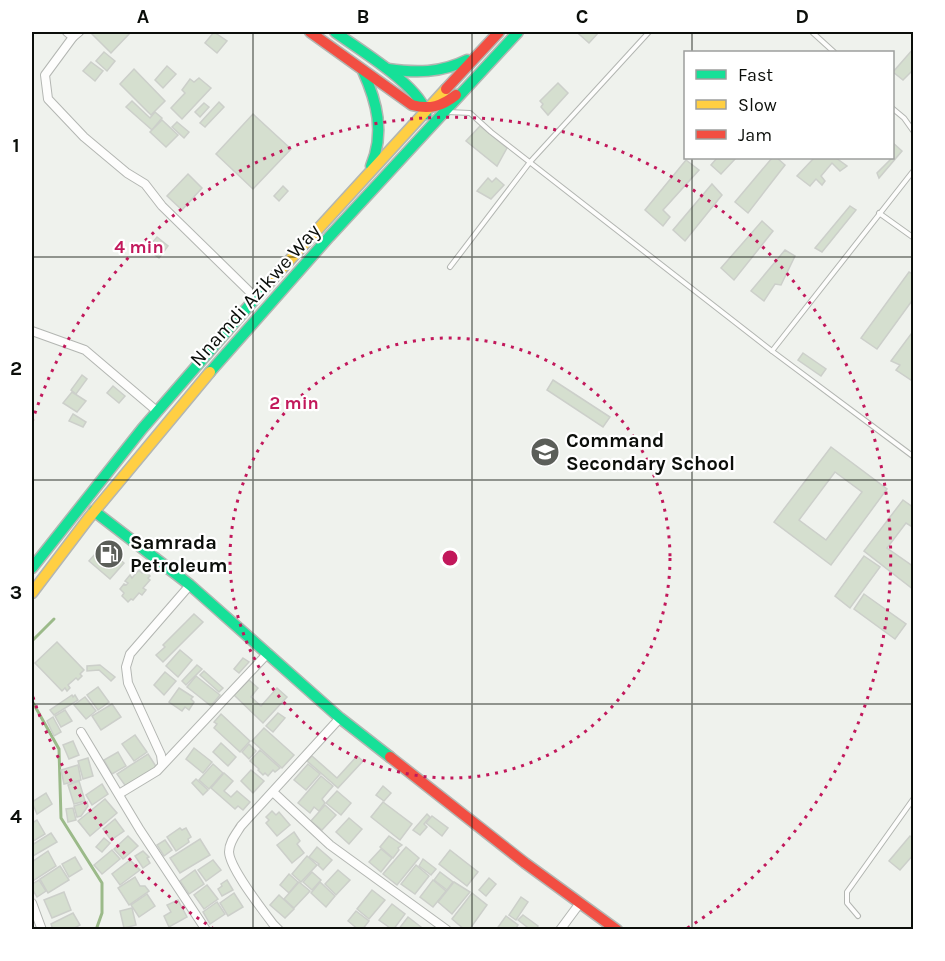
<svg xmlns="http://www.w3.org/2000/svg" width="945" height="961" font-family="Karla,sans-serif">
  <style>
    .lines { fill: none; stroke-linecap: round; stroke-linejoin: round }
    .stream { stroke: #9bba89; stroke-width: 3 }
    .building { fill: #d5dfcf; stroke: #cccfca; stroke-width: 1.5; fill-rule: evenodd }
    .lane-casing { stroke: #b3b6b2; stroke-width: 6 }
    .street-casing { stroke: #b3b6b2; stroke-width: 10 }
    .fast-casing { stroke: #b3b6b2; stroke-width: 13 }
    .slow-casing { stroke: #b3b6b2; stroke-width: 13 }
    .jam-casing { stroke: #b3b6b2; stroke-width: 13 }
    .lane { stroke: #fdfdfc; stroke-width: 4 }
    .street { stroke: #fdfdfc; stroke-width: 8 }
    .fast { stroke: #16e098; stroke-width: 10 }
    .slow { stroke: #ffcf43; stroke-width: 10 }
    .jam { stroke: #f24e42; stroke-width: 10 }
    .grid { fill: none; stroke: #0b0e0a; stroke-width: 1.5; stroke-opacity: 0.55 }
    .ring { fill: none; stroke: #c2185b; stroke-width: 3; stroke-dasharray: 3 6 }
    .labels { text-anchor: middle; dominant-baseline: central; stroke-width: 4.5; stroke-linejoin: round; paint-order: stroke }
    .street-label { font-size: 20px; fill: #0b0e0a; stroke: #fff }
    .poi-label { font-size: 20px; font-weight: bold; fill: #0b0e0a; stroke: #fff; text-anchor: start }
    .centre { fill: #c2185b; stroke: #fff; stroke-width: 3 }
    .ring-label { font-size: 18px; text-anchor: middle; font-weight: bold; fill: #c2185b; stroke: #fff; stroke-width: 4.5; stroke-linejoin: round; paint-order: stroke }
    .neatline { fill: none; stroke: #0b0e0a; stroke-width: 2 }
    .grid-label { font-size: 20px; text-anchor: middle; font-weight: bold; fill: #0b0e0a }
  </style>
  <rect width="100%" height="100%" fill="#eff2ed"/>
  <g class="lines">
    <g class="stream">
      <path d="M32,641L54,619"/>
      <path d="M32,701L59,749L61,818L102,883V913L96,930"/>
    </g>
  </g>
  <g class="building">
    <path d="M94,32H131L111,53L92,34Z"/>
    <path d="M214,32L227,41L217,53L205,43Z"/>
    <path d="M582,32H599L589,43L579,34Z"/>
    <path d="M914,48V69L903,80L893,72Z"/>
    <path d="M104,52L115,61L107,71L96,61Z"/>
    <path d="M91,62L103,71L95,81L83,71Z"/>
    <path d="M167,66L176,74L163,88L155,80Z"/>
    <path d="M134,69L165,101L151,115L120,84Z"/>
    <path d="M199,78L211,88L182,119L171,108L185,93L182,90L190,79L194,82Z"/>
    <path d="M558,83L568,93L548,115L541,107L543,104L540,101Z"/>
    <path d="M132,101L150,118L155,112L162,118L152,130L126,107Z"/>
    <path d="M219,102L224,107L205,127L200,123Z"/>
    <path d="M204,103L209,107L200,117L195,112Z"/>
    <path d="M253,114L291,149L253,189L216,154Z"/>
    <path d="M162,120L178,135L166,147L150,132Z"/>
    <path d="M177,122L189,132L184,138L172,127Z"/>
    <path d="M480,126L507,148L497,166L466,141Z"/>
    <path d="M892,142L902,151L879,178L877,173L892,158Z"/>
    <path d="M717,158H736L721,174L711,165Z"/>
    <path d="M772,158H777L785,165L748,213L735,202Z"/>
    <path d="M814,158H836L847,166L840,171L832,163L821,176L825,181L822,185L816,179L810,186L797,176Z"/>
    <path d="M686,160L699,170L663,210L670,217L663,226L645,210Z"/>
    <path d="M188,174L202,188L182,210L167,196Z"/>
    <path d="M488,178L492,182L496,178L504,185L491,199L477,191Z"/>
    <path d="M712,184L722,195L685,241L673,230Z"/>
    <path d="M283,186L288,191L279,201L274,196Z"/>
    <path d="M850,206L856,210L822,252L815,248Z"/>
    <path d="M762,221L773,231L734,280L721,268Z"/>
    <path d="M157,237L168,246L159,258L147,249Z"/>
    <path d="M785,250L795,256L781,285L775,284L764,301L751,291Z"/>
    <path d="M909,272L914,275V298L877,349L861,338Z"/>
    <path d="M914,330L913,362L914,382L896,370L900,365L891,361Z"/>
    <path d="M803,353L826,369L821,376L798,360Z"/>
    <path d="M82,375L87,379L76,394L71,390Z"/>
    <path d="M553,380L610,417L603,427L547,390Z"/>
    <path d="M113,386L125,396L119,403L107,393Z"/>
    <path d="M72,392L86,401L77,412L63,403Z"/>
    <path d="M73,414L86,422L83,427L69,421Z"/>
    <path d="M831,447L887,489L831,565L774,522ZM835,472L862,492L826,540L799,520Z"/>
    <path d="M903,500L914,508V528L906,523L887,548L914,567V590L864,551Z"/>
    <path d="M103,545L124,563L110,579L89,561Z"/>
    <path d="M864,556L880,567L850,608L835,596Z"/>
    <path d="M139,570L142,573L144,570L150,576L148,578L150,580L143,588L146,590L142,595L139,593L133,600L131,599L128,602L122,596L124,593L120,589L124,584L126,585L128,583L125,581L130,575L132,578Z"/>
    <path d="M864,594L906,624L895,639L854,609Z"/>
    <path d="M194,614L203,622L163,662L156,655L165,647L163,645Z"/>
    <path d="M57,642L84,670L80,674L82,676L78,680L76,678L68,685L70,688L67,691L65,688L62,691L35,663Z"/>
    <path d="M180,650L192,660L178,677L166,666Z"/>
    <path d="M243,658L249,662L239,673L234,669Z"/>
    <path d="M100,665L115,677L111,681L99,670L87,671V666Z"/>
    <path d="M197,665L202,669L186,685L182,681Z"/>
    <path d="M204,671L223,688L219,692L200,675Z"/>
    <path d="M165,672L176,681L164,695L154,685Z"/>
    <path d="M196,676L220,695L211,706L187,687Z"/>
    <path d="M249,680L258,688L251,697L261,706L277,688L287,697L263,723L234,695Z"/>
    <path d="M98,687L109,702L98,710L87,695Z"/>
    <path d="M179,688L193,697L191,699L194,702L189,710L185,707L182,711L169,702Z"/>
    <path d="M72,695L73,697L75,695L78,700L54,715L50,710Z"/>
    <path d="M85,697L96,711L86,719L74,705Z"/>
    <path d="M112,704L121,717L101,730L92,716Z"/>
    <path d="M65,710L72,721L61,727L55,716Z"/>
    <path d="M278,713L285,718L273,732L266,726Z"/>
    <path d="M221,714L250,741L240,752L214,728L217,724L214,722Z"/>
    <path d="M53,717L61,732L54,736L47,721Z"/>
    <path d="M264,728L294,755L282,768L252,741Z"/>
    <path d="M135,735L147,752L134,761L122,744Z"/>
    <path d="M73,741L79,755L69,759L63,745Z"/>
    <path d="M221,743L236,757L228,766L213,752Z"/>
    <path d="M249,744L256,751L249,759L242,752Z"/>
    <path d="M194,748L212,762L203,773L186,759Z"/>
    <path d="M260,750L280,768L275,772L273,770L268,776L265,773L263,775L258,770L259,769L250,761Z"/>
    <path d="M118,752L126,766L112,774L104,760Z"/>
    <path d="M148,754L157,768L127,788L117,774Z"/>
    <path d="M312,756L337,778L357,756L363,761L338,788L307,761Z"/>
    <path d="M88,758L93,776L83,779L78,761Z"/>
    <path d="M213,764L223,773L209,789L199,780Z"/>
    <path d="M308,764L320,774L306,790L294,780Z"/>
    <path d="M78,765L81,780L64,784L61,770Z"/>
    <path d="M251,770L264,781L253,793L241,781Z"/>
    <path d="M224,773L233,781L224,791L231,797L237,791L250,802L243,810L238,806L235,809L211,788Z"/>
    <path d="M321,776L333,786L322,799L325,803L319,811L314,807L310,813L298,803Z"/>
    <path d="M196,779L208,790L203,795L192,783Z"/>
    <path d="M79,781L85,801L74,804L68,785Z"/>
    <path d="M102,784L108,794L92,805L86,795Z"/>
    <path d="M383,786L391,793L384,801L376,795Z"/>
    <path d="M337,791L351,803L341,815L326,803Z"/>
    <path d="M46,793L52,804L37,814L32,802Z"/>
    <path d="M105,799L117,813L90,836L78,821Z"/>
    <path d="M87,802L88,806L81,816L77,817L74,806Z"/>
    <path d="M383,802L412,824L400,840L371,817Z"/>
    <path d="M325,805L336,815L322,830L311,821Z"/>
    <path d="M73,808L76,820L68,822L66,809Z"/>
    <path d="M272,811L276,815L279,812L290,825L277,836L266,823L269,820L266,817Z"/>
    <path d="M427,814L430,817L424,824L427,827L420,835L413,830Z"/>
    <path d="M432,816L448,828L442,836L426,823Z"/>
    <path d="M349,818L362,829L349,844L336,832Z"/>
    <path d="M115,819L124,831L111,840L103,829Z"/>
    <path d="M37,820L45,834L32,842V823Z"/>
    <path d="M180,828L182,830L186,828L191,837L188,839L189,842L176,851L167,837Z"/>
    <path d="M294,832L300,841L297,844L304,853L292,863L277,845Z"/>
    <path d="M51,833L57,842L33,856L32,845Z"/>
    <path d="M128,836L138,846L123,859L114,849Z"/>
    <path d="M389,836L402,845L398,848L399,850L393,858L380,847Z"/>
    <path d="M910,836L914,839V854L900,870L889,861Z"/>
    <path d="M104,838L110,843L102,852L96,847Z"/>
    <path d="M200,839L210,855L180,873L170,858Z"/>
    <path d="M165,840L172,850L164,856L157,845Z"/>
    <path d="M317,847L332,860L323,870L318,865L319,864L309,857Z"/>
    <path d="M406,847L419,858L397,885L383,874Z"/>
    <path d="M381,849L392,858L381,872L369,862Z"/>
    <path d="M112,850L120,859L102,874L94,865Z"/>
    <path d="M450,850L478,872L467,886L439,864Z"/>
    <path d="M48,851L56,866L33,881L32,862Z"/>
    <path d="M143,851L149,857L147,858L150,863L143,868L135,856Z"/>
    <path d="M307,856L317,865L301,882L292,874Z"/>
    <path d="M75,857L82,869L69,877L62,864Z"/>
    <path d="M423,859L436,869L431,875L419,866Z"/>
    <path d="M130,860L140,870L120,885L112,874Z"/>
    <path d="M213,860L221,870L206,881L198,870Z"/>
    <path d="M416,865L429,876L415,894L401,884Z"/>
    <path d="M60,866L69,880L48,893L40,879Z"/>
    <path d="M195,870L204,884L189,894L180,881Z"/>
    <path d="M338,870L350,880L336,895L325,884Z"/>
    <path d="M312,872L321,880L312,890L303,882Z"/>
    <path d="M440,872L453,882L447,890L434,880Z"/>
    <path d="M289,874L298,882L289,893L280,885Z"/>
    <path d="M135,877L140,886H145L149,891L129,905L118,888Z"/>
    <path d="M489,878L496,884L486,896L479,890Z"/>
    <path d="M39,880L46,891L37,897L32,889V884Z"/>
    <path d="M227,880L233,890L222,896L218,889L222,886L221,884Z"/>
    <path d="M433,880L446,891L433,907L420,897Z"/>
    <path d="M299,882L310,891L294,908L284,899Z"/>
    <path d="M320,882L335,896L326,907L311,893Z"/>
    <path d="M454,882L470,892L452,914L438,902Z"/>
    <path d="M207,885L218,899L204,909L194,895Z"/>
    <path d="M372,890L385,900L369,919L357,909Z"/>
    <path d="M64,892L71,910L52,918L44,900Z"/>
    <path d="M234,893L243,907L228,916L220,903Z"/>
    <path d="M472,893L487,905L469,930H465L452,919Z"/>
    <path d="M147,894L155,906L139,917L131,905Z"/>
    <path d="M279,895L294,909L285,918L270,905Z"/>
    <path d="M521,897L528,902L516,920L509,915Z"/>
    <path d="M178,900L187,917L169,927L164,916L171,912L167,905Z"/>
    <path d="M217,902L225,914L210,924L203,912Z"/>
    <path d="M392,904L405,914L393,930L379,920Z"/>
    <path d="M132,908L136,925L124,928L120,911Z"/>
    <path d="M356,911L369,921L362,930H359L348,921Z"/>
    <path d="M73,913L80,925L71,930H53L51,924Z"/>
    <path d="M523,915L538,926L536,930H531L518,920Z"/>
    <path d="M506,916L518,925L515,930H496Z"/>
    <path d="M408,917L421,927L418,930H398Z"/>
  </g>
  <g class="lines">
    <g class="lane-casing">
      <g id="lane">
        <path d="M812,32L834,52"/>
        <path d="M892,108L904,118L914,132"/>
        <path d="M448,112L470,113L491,132L772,351L914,457"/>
        <path d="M879,213L914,238"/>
        <path d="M450,267L530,162L649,32"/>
        <path d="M772,351L914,170"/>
        <path d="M858,916L847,903V892L914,798"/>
      </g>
    </g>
    <g class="street-casing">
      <g id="street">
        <path d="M67,32L73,37L79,32"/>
        <path d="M73,37L45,75L48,99L84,137L127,173L145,184L162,206L255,297"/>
        <path d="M32,331L85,350L158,412"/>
        <path d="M81,732L140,830L206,930"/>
        <path d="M162,763L161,755L128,683L126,667L130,654L190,585"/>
        <path d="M273,792L330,845L447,930"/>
        <path d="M119,794L157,771L268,653"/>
        <path d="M32,903L42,930"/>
        <path d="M279,930L273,924C262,909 230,869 229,852C229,842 236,834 241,826L340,718"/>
        <path d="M560,930L580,903"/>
      </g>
    </g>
    <g class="fast-casing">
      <g id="fast">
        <path d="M335,32C358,49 422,87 426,114"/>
        <path d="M388,69C416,73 441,73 467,60"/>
        <path d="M363,71C377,102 385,133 371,166"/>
        <path d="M210,372L329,237L518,32"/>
        <path d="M94,511L190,585L340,718L390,757"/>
        <path d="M32,568L142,429L266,286"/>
      </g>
    </g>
    <g class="slow-casing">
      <g id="slow">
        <path d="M266,286L446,89"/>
        <path d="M32,593L88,519L210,372"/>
      </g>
    </g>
    <g class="jam-casing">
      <g id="jam">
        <path d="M310,32L412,105C430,110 442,106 456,95"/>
        <path d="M446,89L499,32"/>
        <path d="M390,757L525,863L617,930"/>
      </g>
    </g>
    <use href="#lane" class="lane"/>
    <use href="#street" class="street"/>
    <use href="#fast" class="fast"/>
    <use href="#slow" class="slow"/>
    <use href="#jam" class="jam"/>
  </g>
  <path class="grid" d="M253,32V930M472,32V930M692,32V52M692,158V930M32,257H914M32,480H914M32,704H914"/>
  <g class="ring">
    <circle cx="450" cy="558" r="220"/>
    <path d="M214 929A440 440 0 0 1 32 694M32 422A440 440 0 1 1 686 929"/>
  </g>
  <defs>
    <g id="school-disc" transform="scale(1.5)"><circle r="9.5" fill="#5b5e59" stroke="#fff"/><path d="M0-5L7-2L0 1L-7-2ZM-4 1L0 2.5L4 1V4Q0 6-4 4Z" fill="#fff"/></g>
    <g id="fuel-disc" transform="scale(1.5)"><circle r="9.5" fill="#5b5e59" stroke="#fff"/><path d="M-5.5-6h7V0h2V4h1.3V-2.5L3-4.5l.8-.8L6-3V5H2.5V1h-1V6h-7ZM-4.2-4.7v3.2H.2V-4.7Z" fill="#fff"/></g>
  </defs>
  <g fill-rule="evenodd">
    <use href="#school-disc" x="545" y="452"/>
    <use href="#fuel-disc" x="109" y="554"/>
  </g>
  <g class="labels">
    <g class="street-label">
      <text transform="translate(255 295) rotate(-48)">Nnamdi Azikwe Way</text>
    </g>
    <g class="poi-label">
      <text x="566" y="440">Command<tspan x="566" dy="23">Secondary School</tspan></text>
      <text x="130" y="542">Samrada<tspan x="130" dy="23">Petroleum</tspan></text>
    </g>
  </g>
  <circle cx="450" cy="558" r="9" class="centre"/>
  <g class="ring-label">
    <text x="139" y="253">4 min</text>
    <text x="294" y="409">2 min</text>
  </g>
  <rect width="945" height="961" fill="none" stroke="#ffffff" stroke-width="66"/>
  <rect x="684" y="51" width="210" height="108" fill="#ffffff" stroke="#9d9f9d" stroke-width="1.5"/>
  <rect x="696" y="70" width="30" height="9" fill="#16e098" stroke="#9d9f9d" stroke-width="1.5"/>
  <text x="738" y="81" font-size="18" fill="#0b0e0a">Fast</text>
  <rect x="696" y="100" width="30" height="9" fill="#ffcf43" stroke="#9d9f9d" stroke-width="1.5"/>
  <text x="738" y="111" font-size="18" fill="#0b0e0a">Slow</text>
  <rect x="696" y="130" width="30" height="9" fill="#f24e42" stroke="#9d9f9d" stroke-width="1.5"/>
  <text x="738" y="141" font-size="18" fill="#0b0e0a">Jam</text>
  <rect x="33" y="33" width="879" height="895" class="neatline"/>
  <g class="grid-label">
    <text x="143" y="23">A</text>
    <text x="363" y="23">B</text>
    <text x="582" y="23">C</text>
    <text x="802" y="23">D</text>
    <text x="16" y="152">1</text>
    <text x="16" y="375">2</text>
    <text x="16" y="599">3</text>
    <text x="16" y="823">4</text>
  </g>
</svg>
